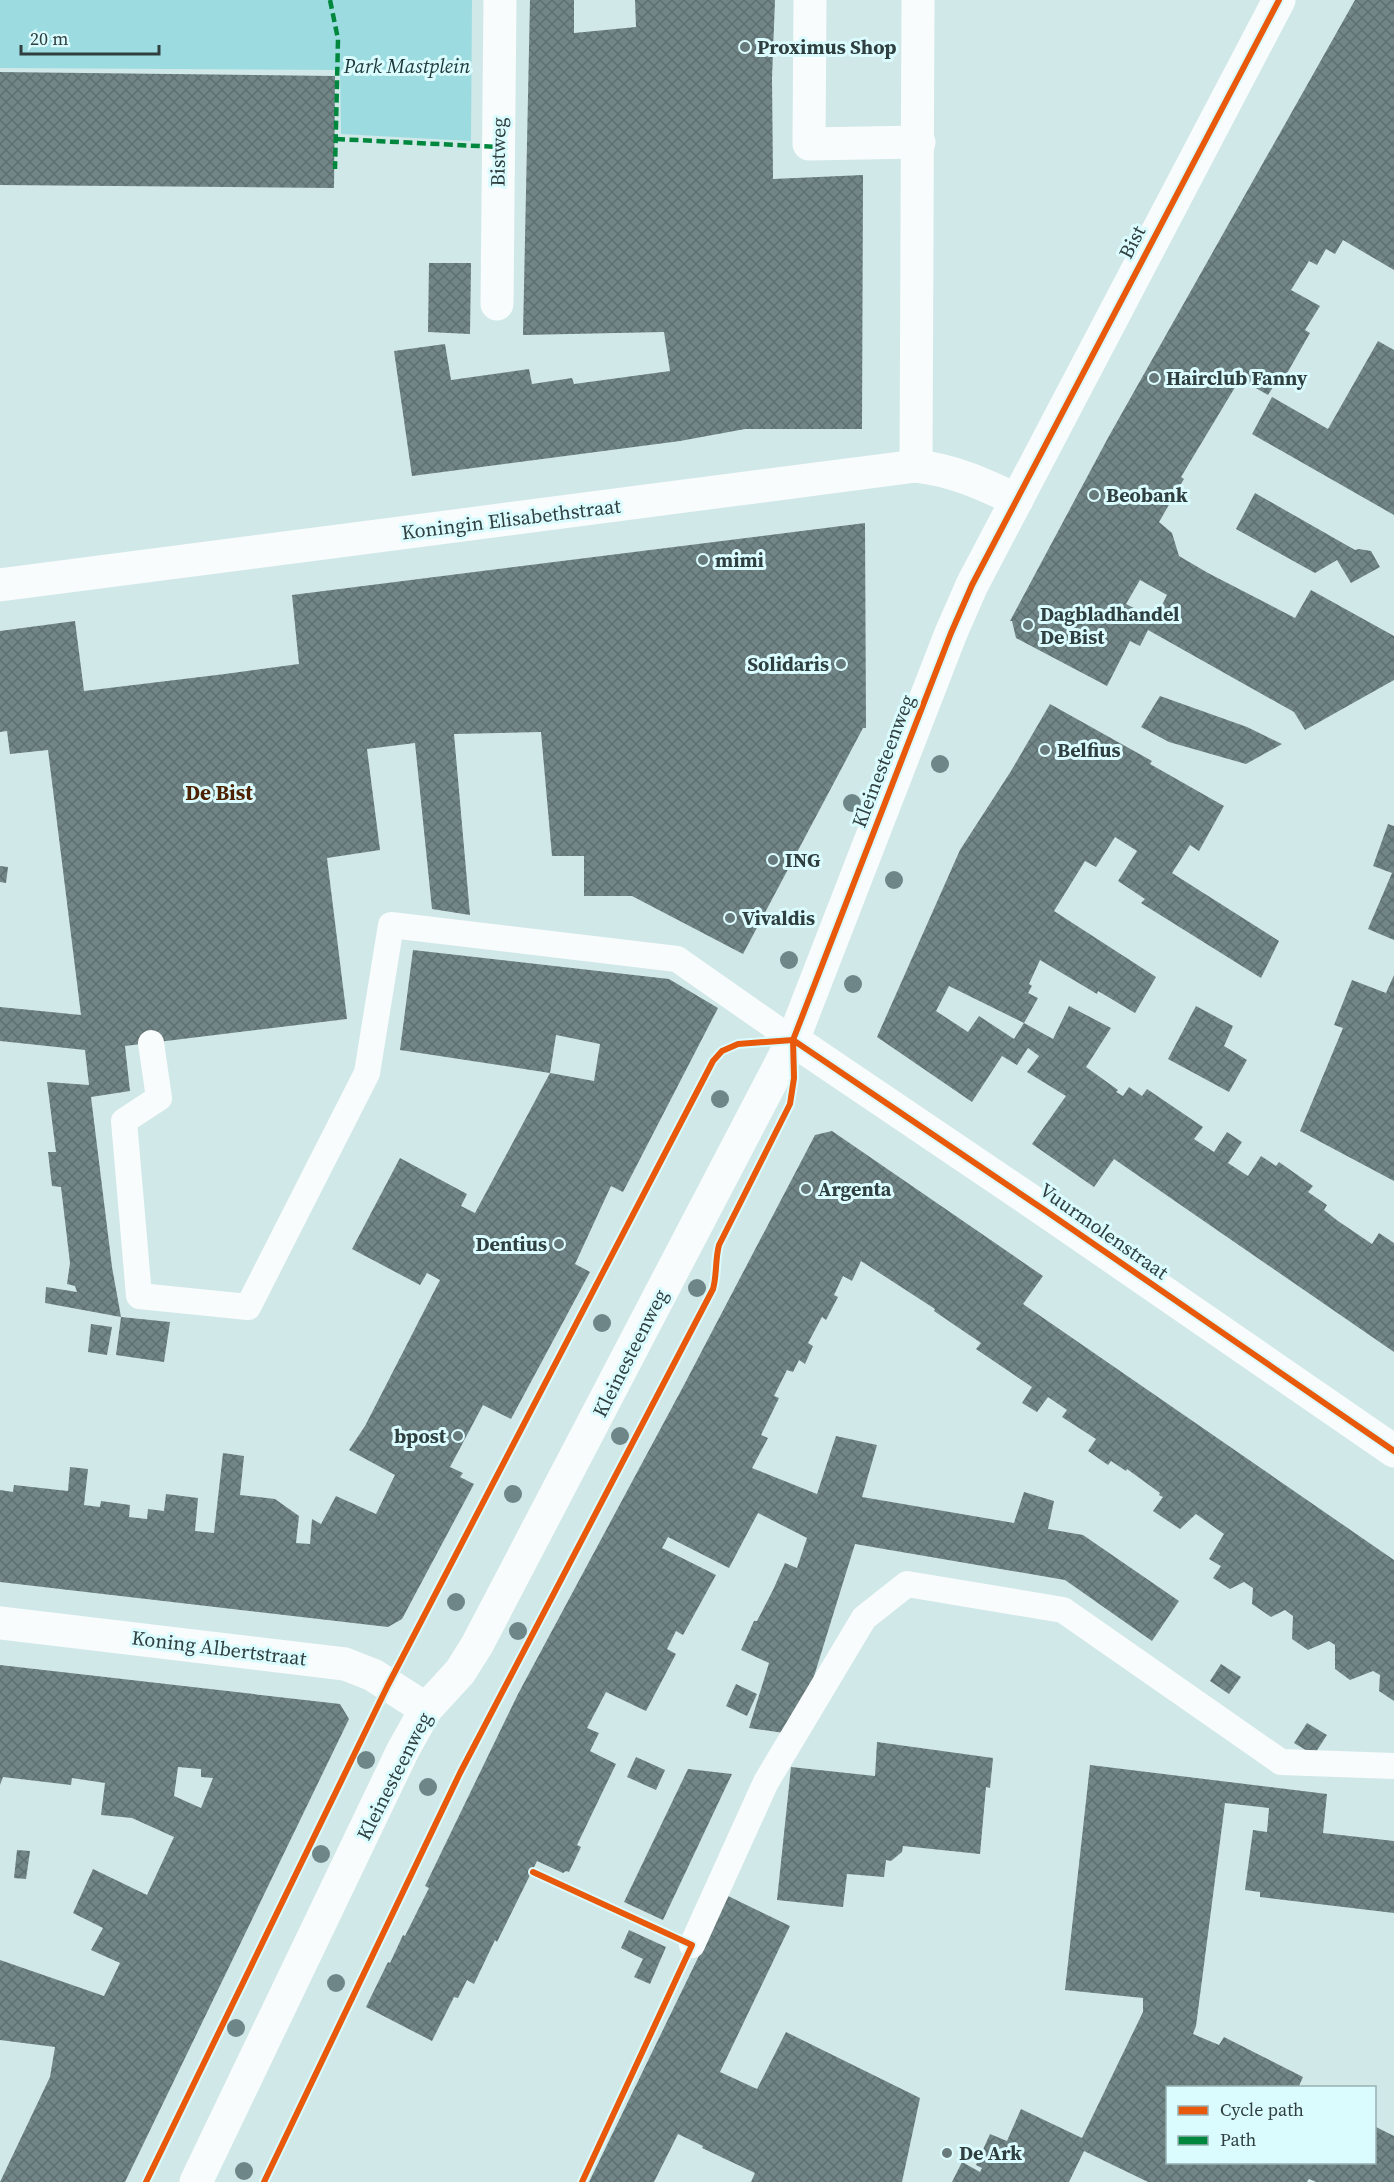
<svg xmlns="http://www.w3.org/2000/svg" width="1394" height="2182" font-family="'Source Serif 4',serif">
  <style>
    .green { fill: #9cdce1 }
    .building { fill: url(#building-cross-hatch); fill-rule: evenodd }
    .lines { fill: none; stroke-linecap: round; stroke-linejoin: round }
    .service { stroke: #f8fcfc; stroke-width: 26 }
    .minor { stroke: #f8fcfc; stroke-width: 33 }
    .quiet { stroke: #00873e; stroke-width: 4.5; stroke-dasharray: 9 4.5; stroke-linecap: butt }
    .cycleway-casing { stroke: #dbfcfe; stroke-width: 10 }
    .cycleway { stroke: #e8590c; stroke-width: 6 }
    .tree { fill: #6e8687 }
    .poi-dot { fill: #687a7b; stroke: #dbfcfe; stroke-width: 2 }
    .labels { text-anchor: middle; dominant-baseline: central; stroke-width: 6; stroke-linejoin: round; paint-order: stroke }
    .poi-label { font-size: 20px; font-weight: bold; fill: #2f3f40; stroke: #dbfcfe; text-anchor: start }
    .park-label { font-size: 20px; font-style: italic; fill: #1d3637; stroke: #dbfcfe }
    .street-label { font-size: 20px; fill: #2f3f40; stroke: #dbfcfe }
    .neighbourhood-label { font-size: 21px; font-weight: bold; fill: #4d2000; stroke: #dbfcfe }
  </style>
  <defs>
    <pattern id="building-cross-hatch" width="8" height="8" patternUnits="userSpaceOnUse" patternTransform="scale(1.5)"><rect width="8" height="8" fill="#728687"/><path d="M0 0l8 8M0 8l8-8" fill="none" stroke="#5e6f70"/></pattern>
  </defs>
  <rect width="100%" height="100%" fill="#d1e8e9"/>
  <path class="green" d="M0,0H472L471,141L341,134L340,70L0,68Z"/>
  <g class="building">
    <path d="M530,0H574V33L636,27L635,0H775L772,78L773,179L863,175L862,429H745L680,441L412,476L394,351L445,344L451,380L529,369L532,384L572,378L574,384L670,371L664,332L523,335Z"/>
    <path d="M1355,0H1394V270L1343,240L1335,254L1326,249L1317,265L1309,261L1291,290L1320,306L1305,330L1310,333L1286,375L1282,373L1268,395L1240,379L1181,477L1184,479L1159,522L1172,533L1179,556L1208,573L1295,618L1311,590L1394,636V680L1305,730L1294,712L1148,630L1140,646L1130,641L1107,686L1016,638L1012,621H1010L1109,436ZM1140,580L1167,595L1155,619L1126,604Z"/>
    <path d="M0,72L335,76L334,188L0,185Z"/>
    <path d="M429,263H471L470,334L428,332Z"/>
    <path d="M1378,341L1394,350V515L1252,434L1272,397L1328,429Z"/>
    <path d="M1255,493L1355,550L1359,549L1371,551L1380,567L1351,583L1337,560L1315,573L1236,529Z"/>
    <path d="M865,523L866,728H863L743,954L632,896H584V856H552L541,732L454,734L470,915L432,909L415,743L367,749L380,850L327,858L347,1019L125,1046L130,1091L91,1097L112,1267L121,1317L45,1303L46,1287L77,1292L75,1286L67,1284L70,1263L61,1187L52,1186L48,1152H56L47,1082L89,1085L85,1050L0,1041V1007L81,1015L48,750L10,754L7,731L0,732V631L75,621L84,691L225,674L299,664L292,595Z"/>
    <path d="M1160,696L1247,727L1282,744L1246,764L1169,742L1141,727Z"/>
    <path d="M1050,704L1152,761L1150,764L1224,806L1199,851L1190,845L1172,873L1279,941L1261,978L1141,903L1145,899L1118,881L1137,851L1115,837L1096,867L1085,861L1054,911L1156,977L1135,1013L1098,991L1097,994L1040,960L1029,984L1032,986L1028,993L1038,998L1024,1023L949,986L936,1011L968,1032L979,1016L1014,1039L1024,1023L1053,1039L1069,1006L1111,1028L1086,1067L1118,1090L1116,1092L1123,1096L1129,1087L1142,1096L1147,1089L1203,1127L1194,1139L1214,1152L1227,1132L1242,1142L1228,1163L1248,1176L1261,1156L1276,1166L1279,1162L1313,1186L1308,1192L1327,1205L1324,1210L1338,1221L1372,1244L1379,1233L1394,1243V1352L1114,1159L1094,1187L1032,1144L1066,1096L1027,1072L1039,1056L1028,1048L1017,1065L1002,1056L972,1102L877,1037L960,850L1011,771Z"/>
    <path d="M1388,824L1394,826V940L1368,929L1392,873L1373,866Z"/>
    <path d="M0,866L8,867L6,883L0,882Z"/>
    <path d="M413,950L669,979L718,1008L623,1192L611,1186L575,1264L590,1272L511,1419L483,1405L450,1467L463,1473L460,1477L474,1484L402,1619L388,1627L0,1582V1490L13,1492L14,1485L68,1491L70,1467L88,1469L84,1505L100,1507L101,1501L130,1505L129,1517L147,1519L148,1509L164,1511L166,1494L198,1498L195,1531L214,1533L223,1453L244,1456L240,1495L275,1499L299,1516L296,1543L310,1544L312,1519L321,1524L336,1496L376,1514L395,1475L349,1450L365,1426L440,1280L427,1273L420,1285L352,1249L400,1158L467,1194L461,1206L475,1213L550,1073L594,1081L600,1044L556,1035L550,1073L400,1050Z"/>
    <path d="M1394,975V1181L1300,1131L1343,1028L1334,1025L1352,980L1386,993Z"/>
    <path d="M1196,1006L1233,1026L1224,1046L1247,1060L1229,1092L1168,1059Z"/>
    <path d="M832,1131L1043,1276L1023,1304L1394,1560V1701L1379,1691L1380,1675L1373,1671L1350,1680L1335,1669V1645L1329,1641L1308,1650L1292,1639L1293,1616L1285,1610L1271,1617L1252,1604L1253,1588L1244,1582L1230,1589L1213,1578L1221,1566L1209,1559L1224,1534L1196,1514L1180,1529L1153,1511L1163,1497L1159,1495L1160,1493L1127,1469L1126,1471L1111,1461L1108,1465L1088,1451L1096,1439L1062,1417L1067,1410L1048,1397L1037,1412L1022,1403L1032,1387L976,1349L981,1343L934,1311L935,1309L861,1261L852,1281L843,1276L834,1295L838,1297L826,1320L822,1317L808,1343L813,1346L805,1364L799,1360L793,1372L787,1370L774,1396L779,1398L761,1435L768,1438L752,1468L817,1494L836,1436L877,1445L862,1497L1014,1523L1024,1492L1054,1501L1048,1529L1083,1535L1179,1601L1152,1641L1065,1580L855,1544L811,1686L784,1733L749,1728L769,1663L741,1650L754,1621H757L773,1590L785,1563L797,1568L807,1538L758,1513L729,1568L668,1537L662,1548L716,1575L683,1635L676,1631L667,1649L676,1654L646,1711L606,1692L587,1728L599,1733L590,1751L616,1764L577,1845L581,1847L569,1872L566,1871L563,1873L537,1861L497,1942L495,1940L474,1984L467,1980L458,1998L454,1997L432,2041L366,2007L388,1962L390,1963L403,1935L405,1936L429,1888L425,1886L518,1694L684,1385L815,1135Z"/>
    <path d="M121,1317L170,1322L164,1362L116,1355Z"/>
    <path d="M91,1324L112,1327L107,1355L88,1352Z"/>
    <path d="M1221,1664L1241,1677L1229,1694L1210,1681Z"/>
    <path d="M0,1665L340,1704L349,1719L125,2182H0L50,2077L55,2047L0,2040V1960L104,1996L120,1963L91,1950L103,1928L73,1913L93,1869L147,1895L174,1837L132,1818L101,1815L105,1783L72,1778L71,1785L3,1777L0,1785ZM178,1767L201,1769V1777L213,1778L201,1808L174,1796Z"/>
    <path d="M736,1684L757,1694L747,1716L726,1706Z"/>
    <path d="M1307,1723L1327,1735L1314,1755L1294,1743Z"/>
    <path d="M877,1742L993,1758L990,1788L986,1787L980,1854L903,1846L902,1852L891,1861L886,1860L884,1877L847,1874L843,1907L777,1900L791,1767L875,1776Z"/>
    <path d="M636,1757L665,1770L656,1790L627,1777Z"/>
    <path d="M1090,1765L1327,1794L1323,1833L1394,1841V1913L1260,1897V1892L1245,1890L1253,1830L1267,1832L1269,1808L1225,1803L1196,2026L1193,2034L1219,2045L1224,2037L1303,2077L1298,2088H1167V2163H1374V2126L1394,2136V2182H1316L1309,2179L1307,2182H1148L1084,2151L1069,2182H952L962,2162L980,2172L982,2168L976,2165L990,2134L1007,2141L1021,2109L1082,2138L1143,2012V1998L1065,1990Z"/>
    <path d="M688,1769L732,1774L663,1920L624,1902Z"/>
    <path d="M17,1850L30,1851L26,1879L14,1878Z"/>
    <path d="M728,1896L790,1926L720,2072L757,2089L786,2032L920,2098L902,2182H751L755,2173L702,2148L703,2146L678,2134L654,2182H589Z"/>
    <path d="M629,1930L666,1947L650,1984L634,1977L643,1959L621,1948Z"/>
  </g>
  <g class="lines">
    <g class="service">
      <path d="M151,1043L159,1098L124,1121L139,1296L248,1307L367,1073L391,925L677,959L793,1040"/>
      <path d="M692,1945L766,1782L864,1618L907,1584L1063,1610L1281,1762L1394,1766"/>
    </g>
    <g class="minor">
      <path d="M810,0L809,144L919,142"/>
      <path d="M497,304L500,0"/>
      <path d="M916,466L918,0"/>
      <path d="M0,585L916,466C953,470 983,484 1017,500"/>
      <path d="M793,1040L1040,1207L1394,1451"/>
      <path d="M0,1623L345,1664L373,1675L426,1709"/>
      <path d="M196,2182L403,1750L426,1709L460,1672L477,1645L793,1040L951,633L972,585L1279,0"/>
    </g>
    <g class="quiet">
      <path d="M330,0L338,39L335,169"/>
      <path d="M336,139L498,147"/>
    </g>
    <g class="cycleway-casing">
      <g id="cycleway">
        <path d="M793,1040L1040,1207L1394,1451"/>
        <path d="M533,1872L692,1945L582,2182"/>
        <path d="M146,2182L388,1685L713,1061L722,1051L738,1044L793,1040"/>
        <path d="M264,2182L460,1773L713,1289C717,1275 715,1260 719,1245L790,1104L794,1078L793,1040L951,633L972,585L1279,0"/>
      </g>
    </g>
    <use href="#cycleway" class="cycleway"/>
  </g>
  <g class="tree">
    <circle cx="940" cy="764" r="9"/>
    <circle cx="852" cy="803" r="9"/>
    <circle cx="894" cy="880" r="9"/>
    <circle cx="789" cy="960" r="9"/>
    <circle cx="853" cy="984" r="9"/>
    <circle cx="720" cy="1099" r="9"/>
    <circle cx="697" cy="1288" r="9"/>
    <circle cx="602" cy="1323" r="9"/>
    <circle cx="620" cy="1436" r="9"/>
    <circle cx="513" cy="1494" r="9"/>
    <circle cx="456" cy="1602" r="9"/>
    <circle cx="518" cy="1631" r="9"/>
    <circle cx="366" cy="1760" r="9"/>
    <circle cx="428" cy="1787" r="9"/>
    <circle cx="321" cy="1854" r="9"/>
    <circle cx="336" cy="1983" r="9"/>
    <circle cx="236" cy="2028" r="9"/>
    <circle cx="244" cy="2171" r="9"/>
  </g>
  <g class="poi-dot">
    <circle cx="745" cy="47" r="6"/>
    <circle cx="1154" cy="378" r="6"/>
    <circle cx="1094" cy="495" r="6"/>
    <circle cx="703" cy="560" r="6"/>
    <circle cx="1028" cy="625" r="6"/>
    <circle cx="841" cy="664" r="6"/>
    <circle cx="1045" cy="750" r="6"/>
    <circle cx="773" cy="860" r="6"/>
    <circle cx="730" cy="918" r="6"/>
    <circle cx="806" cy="1189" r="6"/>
    <circle cx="559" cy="1244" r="6"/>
    <circle cx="458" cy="1436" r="6"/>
    <circle cx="947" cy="2153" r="6"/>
  </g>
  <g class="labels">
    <g class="poi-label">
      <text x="757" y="47">Proximus Shop</text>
      <text x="1166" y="378">Hairclub Fanny</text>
      <text x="1106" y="495">Beobank</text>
      <text x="715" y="560">mimi</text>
      <text x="1040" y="614">Dagbladhandel<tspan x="1040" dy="23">De Bist</tspan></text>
      <text x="829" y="664" text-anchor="end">Solidaris</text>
      <text x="1057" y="750">Belfius</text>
      <text x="785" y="860">ING</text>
      <text x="742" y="918">Vivaldis</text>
      <text x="818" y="1189">Argenta</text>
      <text x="547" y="1244" text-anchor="end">Dentius</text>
      <text x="446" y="1436" text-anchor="end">bpost</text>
      <text x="959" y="2153">De Ark</text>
    </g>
    <g class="park-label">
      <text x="407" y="66">Park Mastplein</text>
    </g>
    <g class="street-label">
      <text transform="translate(498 152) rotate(-89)">Bistweg</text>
      <text transform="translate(1132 242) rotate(-63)">Bist</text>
      <text transform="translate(511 519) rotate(-7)">Koningin Elisabethstraat</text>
      <text transform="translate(883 761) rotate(-69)">Kleinesteenweg</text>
      <text transform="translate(1104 1231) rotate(35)">Vuurmolenstraat</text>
      <text transform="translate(630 1353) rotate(-63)">Kleinesteenweg</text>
      <text transform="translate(219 1648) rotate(7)">Koning Albertstraat</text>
      <text transform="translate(394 1776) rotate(-63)">Kleinesteenweg</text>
    </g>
    <g class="neighbourhood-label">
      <text x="219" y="792">De Bist</text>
    </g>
  </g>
  <rect x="1166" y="2086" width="210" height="78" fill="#dbfcfe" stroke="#96b0b2" stroke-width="1.5"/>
  <rect x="1178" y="2106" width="30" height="9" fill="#e8590c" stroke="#96b0b2" stroke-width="1.5"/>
  <text x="1220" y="2116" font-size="18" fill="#2f3f40">Cycle path</text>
  <rect x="1178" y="2136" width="30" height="9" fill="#00873e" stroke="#96b0b2" stroke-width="1.5"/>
  <text x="1220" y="2146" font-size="18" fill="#2f3f40">Path</text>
  <path d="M21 45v9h138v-9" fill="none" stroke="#2f3f40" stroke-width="3"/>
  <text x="30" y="45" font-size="18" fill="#2f3f40" stroke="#dbfcfe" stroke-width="4.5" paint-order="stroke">20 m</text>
</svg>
